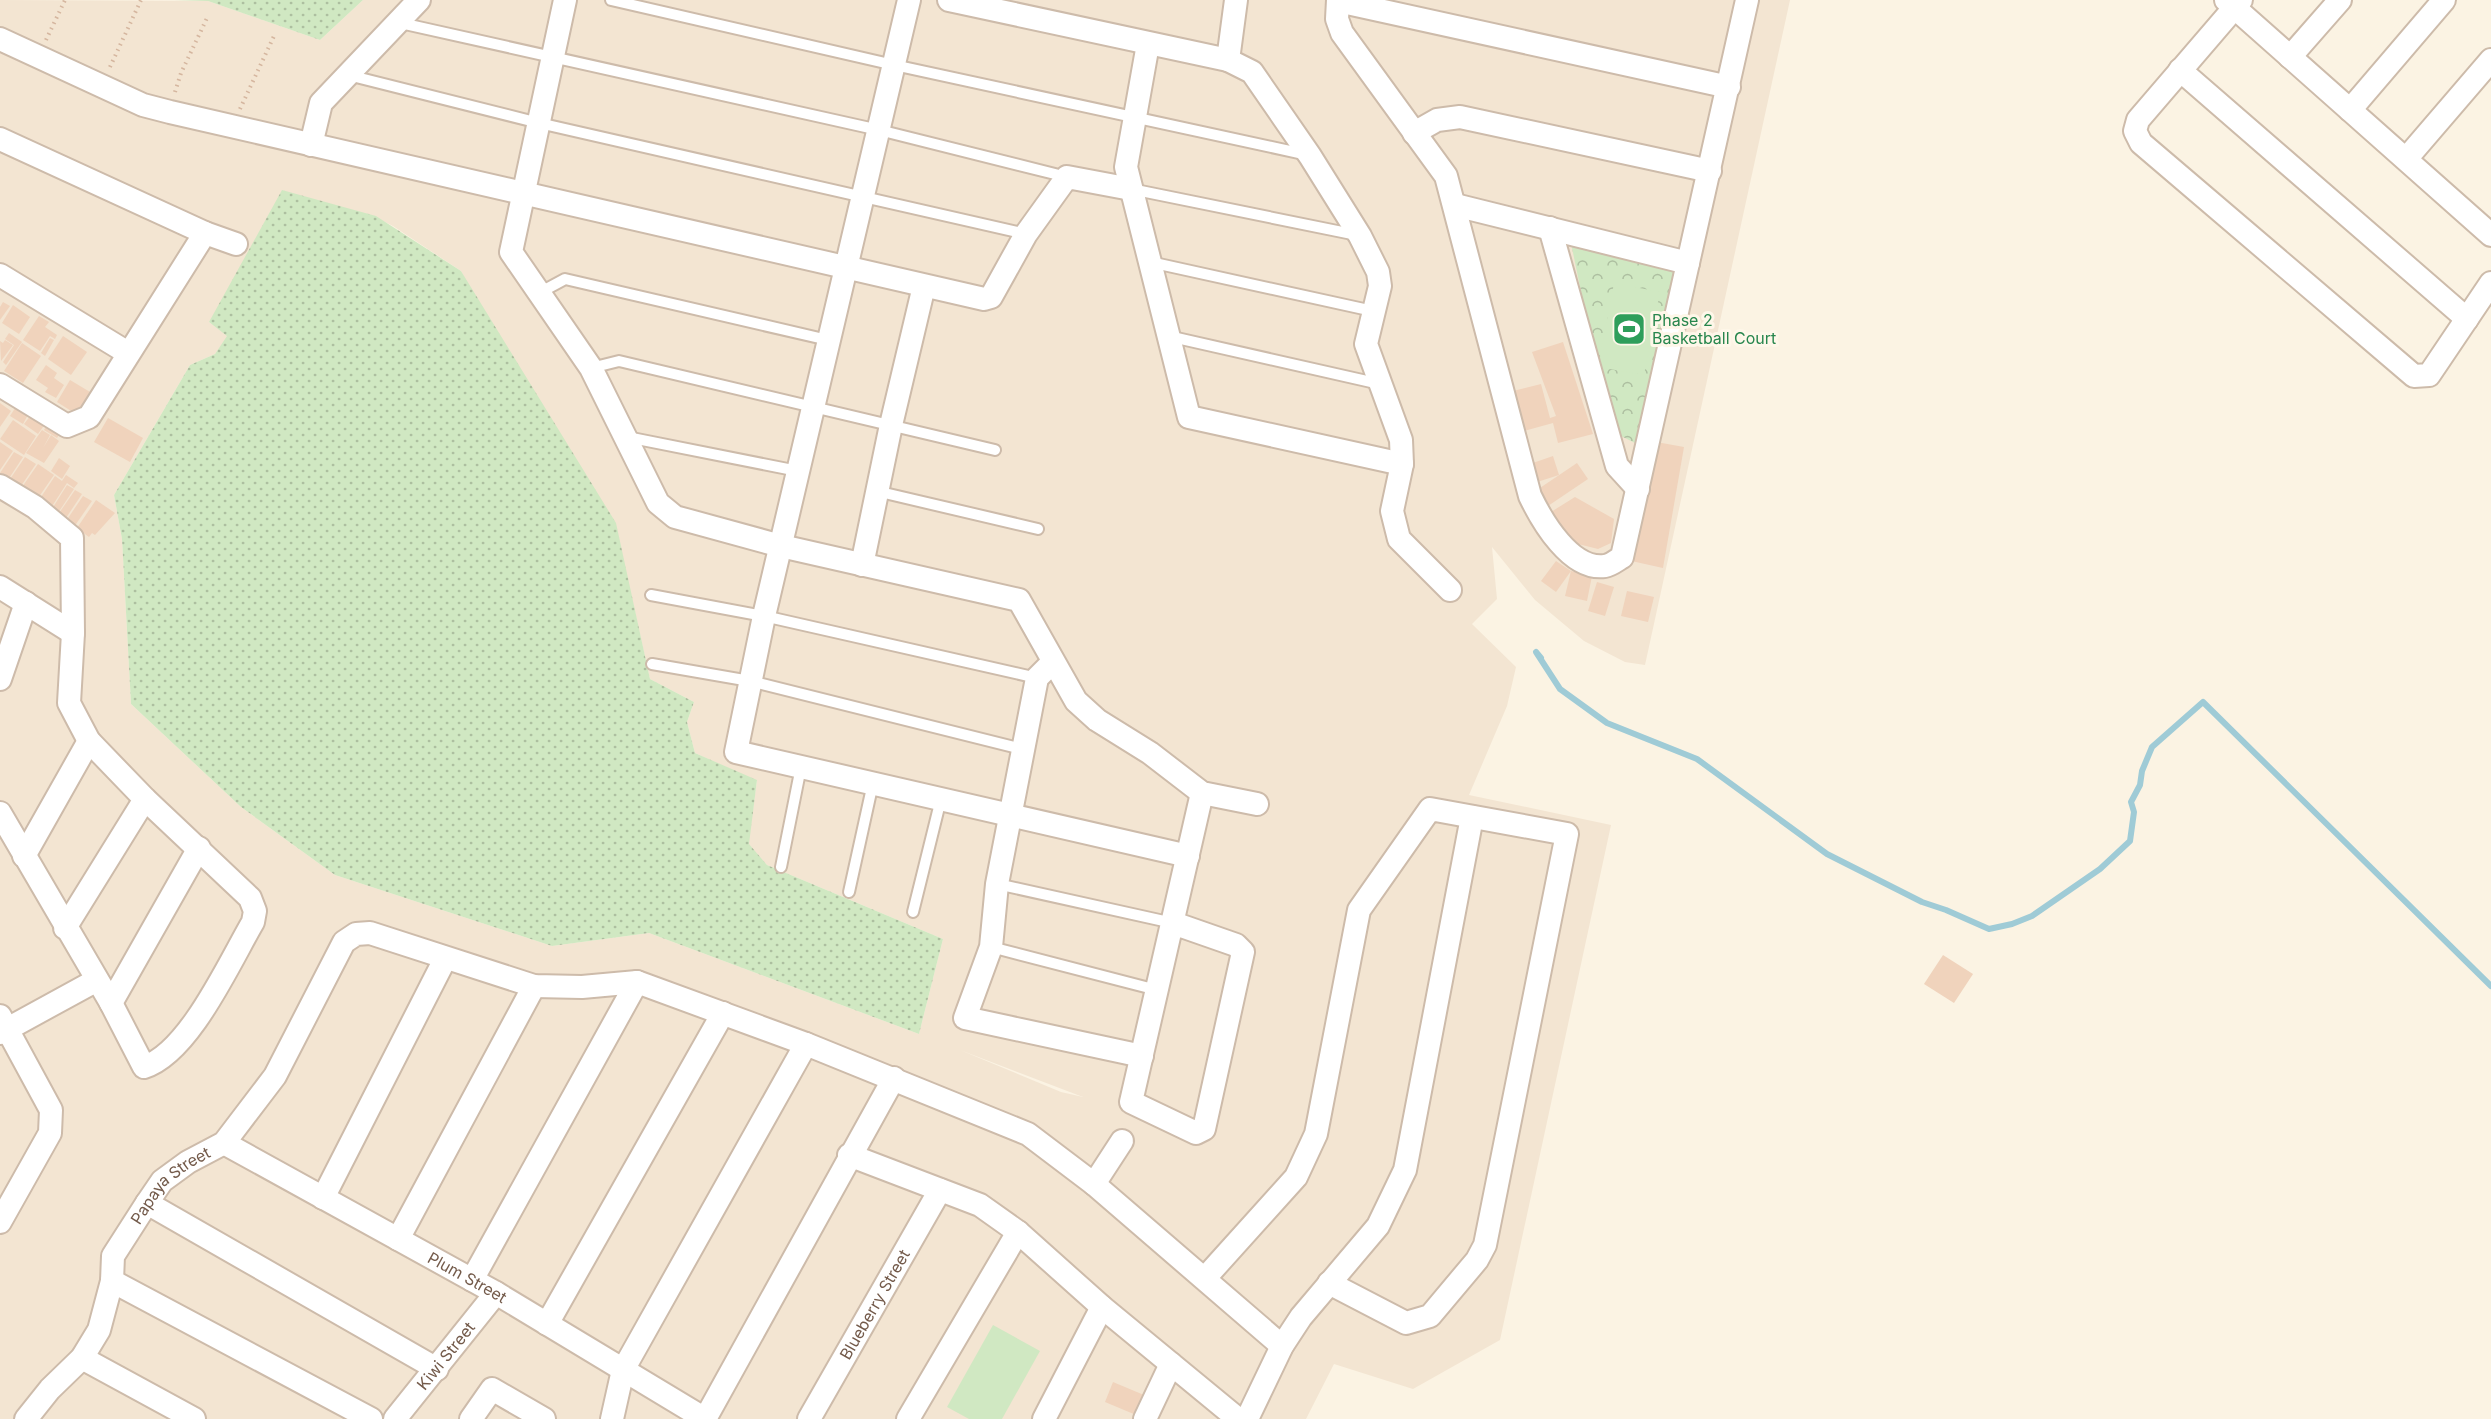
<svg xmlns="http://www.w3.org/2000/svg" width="2491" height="1419" font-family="Inter,sans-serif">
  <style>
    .residential { fill: #f3e5d2; fill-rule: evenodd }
    .grass { fill: url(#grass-dots) }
    .park { fill: url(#park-crowns) }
    .pitch { fill: #d0e8c2 }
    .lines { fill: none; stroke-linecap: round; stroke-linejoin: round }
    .stream { stroke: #9fcbd6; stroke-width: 6 }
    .building { fill: #f0d3bc }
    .service-casing { stroke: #cdbbaa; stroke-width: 14 }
    .minor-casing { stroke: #cdbbaa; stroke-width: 26 }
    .path { stroke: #d5b69f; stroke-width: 4; stroke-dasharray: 1.5 4.5; stroke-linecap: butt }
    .service { stroke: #fff; stroke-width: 10 }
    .minor { stroke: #fff; stroke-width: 22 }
    .labels { text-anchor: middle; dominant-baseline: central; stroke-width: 6; stroke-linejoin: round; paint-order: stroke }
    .leisure-label { font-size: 16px; fill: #27864d; stroke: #fef7e9; text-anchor: start }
    .street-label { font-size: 16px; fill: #735a4a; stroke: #fef7e9 }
  </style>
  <defs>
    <pattern id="grass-dots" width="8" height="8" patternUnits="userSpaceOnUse" patternTransform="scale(1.5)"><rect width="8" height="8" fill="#d0e8c2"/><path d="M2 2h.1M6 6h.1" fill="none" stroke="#adbfa0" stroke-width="1.8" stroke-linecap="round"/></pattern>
    <pattern id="park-crowns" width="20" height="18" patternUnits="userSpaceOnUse" patternTransform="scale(1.5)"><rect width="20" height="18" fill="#d0e8c2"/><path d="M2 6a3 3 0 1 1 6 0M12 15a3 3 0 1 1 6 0" fill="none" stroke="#adbfa0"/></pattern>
  </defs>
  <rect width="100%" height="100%" fill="#fbf3e3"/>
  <path class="residential" d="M0,0L208,1L320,40L363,0H1790L1645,665L1625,662L1584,641L1535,600L1492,547L1497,599L1472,624L1516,667L1507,706L1469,795L1611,825L1500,1340L1413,1389L1334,1364L1306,1419H0ZM377,218L393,226L461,271L633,603L650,679L694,702L687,722L695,753L757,781L748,844L767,865L943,939L919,1034L649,933L552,946L335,875L241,807L131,704L122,539L114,495L190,365L215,354L228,336L209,322ZM960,1050L1083,1097L1061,1092Z"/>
  <g class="grass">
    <path d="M174,0H363L320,40L208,1Z"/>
    <path d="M282,190L376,216L461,271L616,523L650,679L694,702L687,722L695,753L757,780L749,844L767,865L943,939L919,1034L649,933L552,946L335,875L241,807L131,704L122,539L114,495L190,365L215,354L227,336L209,322Z"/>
  </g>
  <path class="park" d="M1571,243L1676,268L1639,445L1619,435L1594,355Z"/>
  <g class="pitch">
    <path d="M1614,283L1660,292L1644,375L1598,367Z"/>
    <path d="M993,1325L1040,1351L1002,1419H969L947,1407Z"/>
  </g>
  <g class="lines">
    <path class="stream" d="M1541,658L1536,652L1560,689L1607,723L1697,759L1827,854L1922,902L1946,910L1989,929L2012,924L2032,916L2100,869L2130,841L2134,812L2131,802L2140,785L2142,771L2152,747L2203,702L2491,986"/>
  </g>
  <g class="building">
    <path d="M3,302L10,306L0,320V307Z"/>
    <path d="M13,305L30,317L19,334L2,323Z"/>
    <path d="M39,316L49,322L45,327L57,335L55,339L50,336L40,351L23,340Z"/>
    <path d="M9,333L22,342L6,365L3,362L14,345L5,339Z"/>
    <path d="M63,336L87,352L71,375L48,359Z"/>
    <path d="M50,338L54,340L45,356L41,353Z"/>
    <path d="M5,340L13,345L1,361L0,341L3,343Z"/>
    <path d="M1563,342L1593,434L1558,443L1553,423L1520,432L1509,392L1541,384L1550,418L1556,416L1532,352Z"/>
    <path d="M22,343L41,356L23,383L4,371Z"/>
    <path d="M46,365L57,373L54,378L64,385L56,398L45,392L48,388L36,380Z"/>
    <path d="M70,380L90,392L76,414L57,402Z"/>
    <path d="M0,403L11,411L0,427Z"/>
    <path d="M17,405L29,413L23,424L10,416Z"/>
    <path d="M31,415L45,424L38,434L24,424Z"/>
    <path d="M108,418L143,438L130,462L94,442Z"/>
    <path d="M13,420L36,436L24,455L0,439Z"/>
    <path d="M49,422L62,430L57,438L44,430Z"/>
    <path d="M42,430L50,435L43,448L51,435L59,441L44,463L26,453Z"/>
    <path d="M1651,441L1684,447L1663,568L1627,560Z"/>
    <path d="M0,442L13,451L0,470Z"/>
    <path d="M14,452L23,457L8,480L0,473Z"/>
    <path d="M1553,456L1559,475L1534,483L1527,465Z"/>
    <path d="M25,457L36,464L19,489L8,482Z"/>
    <path d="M59,458L70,466L62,479L51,471Z"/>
    <path d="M1577,463L1588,479L1542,510L1531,494Z"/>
    <path d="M38,464L54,475L36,501L20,490Z"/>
    <path d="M66,475L78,483L74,488L67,483L49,511L37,503L55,476L62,481Z"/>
    <path d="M67,485L74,489L56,516L50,512Z"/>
    <path d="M75,490L82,494L64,521L57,516Z"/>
    <path d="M83,496L92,501L74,527L66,521Z"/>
    <path d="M1575,497L1614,519L1611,543L1598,549L1578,544L1558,528L1551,512Z"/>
    <path d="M96,500L115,513L95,535L92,533L89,537L77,528Z"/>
    <path d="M1556,561L1571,571L1556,592L1541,581Z"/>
    <path d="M1571,571L1592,576L1587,601L1565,596Z"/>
    <path d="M1597,582L1614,587L1605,616L1588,611Z"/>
    <path d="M1627,591L1654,597L1648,622L1621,616Z"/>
    <path d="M1943,955L1973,974L1954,1003L1924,984Z"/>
    <path d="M1113,1382L1144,1395L1136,1415L1105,1402Z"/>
  </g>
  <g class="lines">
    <g class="service-casing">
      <g id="service">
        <path d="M611,0L894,65L1308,155"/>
        <path d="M396,22L879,130L1067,177"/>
        <path d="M348,75L539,123L1026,234"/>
        <path d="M1131,189L1357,235"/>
        <path d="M1150,262L1373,311"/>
        <path d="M539,293L565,279L828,340"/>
        <path d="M1168,336L1380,384"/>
        <path d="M591,368L619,361L995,450"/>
        <path d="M627,437L798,471"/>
        <path d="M876,491L1038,529"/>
        <path d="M651,595L764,616L1037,678"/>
        <path d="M652,664L750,681L1022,749"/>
        <path d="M781,867L801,767"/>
        <path d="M997,884L1173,923"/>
        <path d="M849,892L873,783"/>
        <path d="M913,912L941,799"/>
        <path d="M991,947L1157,990"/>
      </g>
    </g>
    <g class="minor-casing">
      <g id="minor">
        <path d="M565,0L511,252L591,368L658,503L675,517L781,546L1019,600L1076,701L1097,720L1150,753L1202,793L1257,804"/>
        <path d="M909,0L764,616L736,752L1188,856"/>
        <path d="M949,0L1228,60L1252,72L1310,156L1360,236L1378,272L1380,286L1366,344L1401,440L1402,464L1392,511L1399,539L1450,590"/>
        <path d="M1338,0L1337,19L1342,33L1446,176L1530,496C1542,521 1571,571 1605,566C1611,565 1617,560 1622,557L1747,0"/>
        <path d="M2226,0L2491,235"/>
        <path d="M2241,0L2138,120L2135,131L2141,143L2414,376L2429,375L2491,283"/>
        <path d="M1338,1L1729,87"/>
        <path d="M0,39L143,105L170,112L984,299L991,297L1026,234L1067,177L1131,189"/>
        <path d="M1148,44L1126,167L1189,417L1402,464"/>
        <path d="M2290,57L2340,0"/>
        <path d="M1228,60L1236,0"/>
        <path d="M2180,70L2467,319"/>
        <path d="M2350,110L2444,0"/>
        <path d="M1414,133L1437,120L1460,117L1710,171"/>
        <path d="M0,139L205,233L236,244"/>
        <path d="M311,145L321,103L419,0"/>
        <path d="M2406,159L2491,60"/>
        <path d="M1455,205L1688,263"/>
        <path d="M1550,228L1617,466L1638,489"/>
        <path d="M0,275L128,353"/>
        <path d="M0,385L67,426L89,417L205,233"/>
        <path d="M0,486L35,507L72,538L73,633L69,703L89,741L145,799L250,898L255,911L253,922C229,963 189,1053 144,1067L111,1003L0,813"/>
        <path d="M862,565L891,425L924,286"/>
        <path d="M0,587L73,633"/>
        <path d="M1053,662L1037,678L997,884L991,947L965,1018L1142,1056"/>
        <path d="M0,679L26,603"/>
        <path d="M24,856L89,741"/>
        <path d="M1173,923L1236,945L1243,952L1204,1129L1196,1133L1131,1102L1202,793"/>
        <path d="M65,928L145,799"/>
        <path d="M111,1003L199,848"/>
        <path d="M0,1016L51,1110L50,1133L0,1222"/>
        <path d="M0,1033L97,980"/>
        <path id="s1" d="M224,1143L496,1293L705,1419"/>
        <path d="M849,1155L980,1205L1018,1232L1102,1307L1238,1419"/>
        <path d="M1094,1184L1122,1141"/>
        <path d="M323,1198L445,959"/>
        <path d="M147,1203L437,1369"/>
        <path d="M398,1239L534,986"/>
        <path d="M1205,1278L1296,1177L1316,1134L1359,910L1430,809L1567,834L1485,1245L1477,1260L1430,1316L1406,1323L1329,1283"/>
        <path d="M472,1280L637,982"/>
        <path d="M112,1281L371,1419"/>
        <path d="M547,1324L723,1013"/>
        <path d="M82,1358L194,1419"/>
        <path id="s2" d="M26,1419L50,1389L82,1358L99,1330L112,1281L113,1256L147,1203L162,1181L188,1162L224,1143L275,1076L344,942L356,934L370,933L534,986L582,987L637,982L806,1044L1028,1134L1094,1184L1282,1346"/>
        <path id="s3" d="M395,1419L496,1293"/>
        <path d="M471,1419L492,1389L544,1419"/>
        <path d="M612,1419L623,1370L806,1044"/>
        <path d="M705,1419L894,1078"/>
        <path id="s4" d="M809,1419L940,1190"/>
        <path d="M908,1419L1018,1232"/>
        <path d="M1044,1419L1102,1307"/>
        <path d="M1145,1419L1171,1364"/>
        <path d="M1247,1419L1282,1346L1301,1317L1378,1226L1405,1170L1472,817"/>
      </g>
    </g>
    <g class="path">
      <path d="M46,40L65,0"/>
      <path d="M110,67L141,0"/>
      <path d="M175,92L181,73L208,16"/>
      <path d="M240,109L274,36"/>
    </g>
    <use href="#service" class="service"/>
    <use href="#minor" class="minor"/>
  </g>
  <defs>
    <g id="stadium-square" transform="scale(1.725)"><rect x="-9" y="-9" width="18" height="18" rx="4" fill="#2e9e5b" stroke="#fef7e9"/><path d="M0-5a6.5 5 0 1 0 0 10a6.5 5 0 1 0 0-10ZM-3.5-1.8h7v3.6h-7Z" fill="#fff"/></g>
  </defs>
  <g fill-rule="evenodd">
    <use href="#stadium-square" x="1629" y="329"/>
  </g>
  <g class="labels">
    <g class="leisure-label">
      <text x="1652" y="320">Phase 2<tspan x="1652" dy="18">Basketball Court</tspan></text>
    </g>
    <g class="street-label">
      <text stroke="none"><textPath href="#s2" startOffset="284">Papaya Street</textPath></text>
      <text stroke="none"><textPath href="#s1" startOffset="278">Plum Street</textPath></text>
      <text stroke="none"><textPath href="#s4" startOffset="132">Blueberry Street</textPath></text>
      <text stroke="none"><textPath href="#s3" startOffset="81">Kiwi Street</textPath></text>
    </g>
  </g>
</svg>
